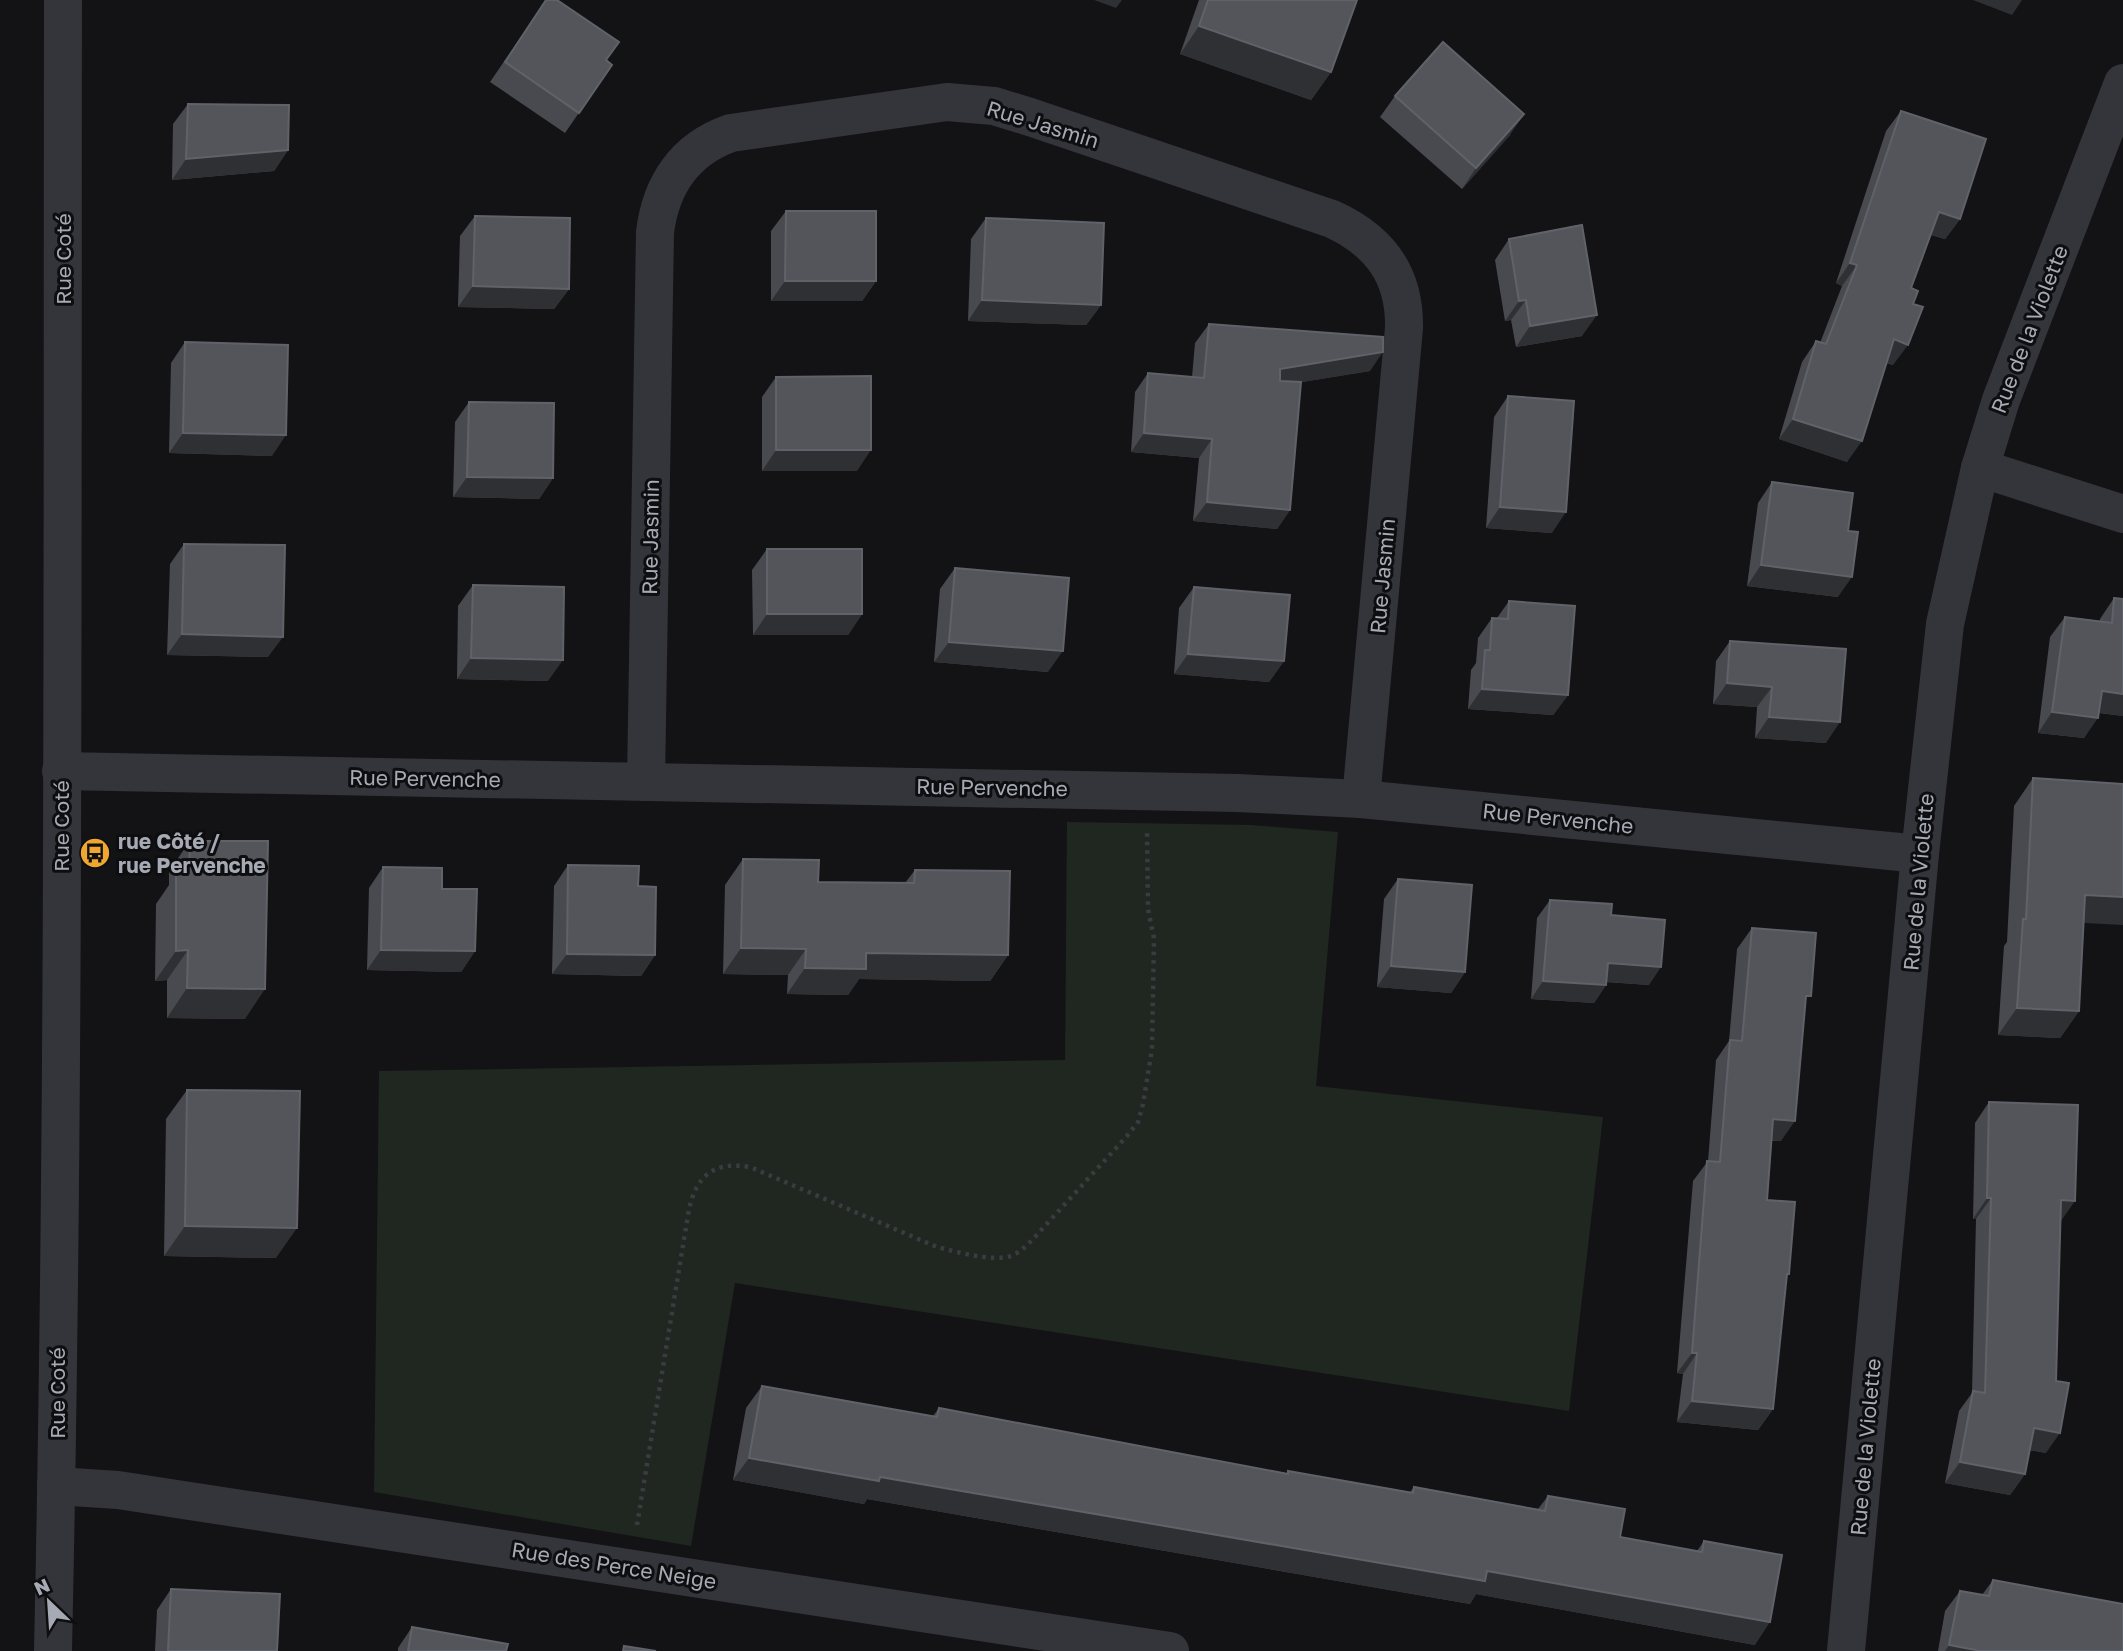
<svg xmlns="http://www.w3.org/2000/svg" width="2123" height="1651" font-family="'Golos Text',sans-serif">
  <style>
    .green { fill: #1f2720 }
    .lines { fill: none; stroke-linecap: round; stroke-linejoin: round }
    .path { stroke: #3a3c41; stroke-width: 4.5; stroke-dasharray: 3.5 5; stroke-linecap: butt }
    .street { stroke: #34353a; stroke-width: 38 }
    .wall { fill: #494a50 }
    .shaded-wall { fill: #2f3034 }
    .building { fill: #53555b; stroke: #606269; stroke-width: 2 }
    .labels { text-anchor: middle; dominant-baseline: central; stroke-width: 6; stroke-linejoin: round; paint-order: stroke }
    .street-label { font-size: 21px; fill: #a5aab5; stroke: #0e0e10 }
    .poi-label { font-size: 21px; font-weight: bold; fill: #a5aab5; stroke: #0e0e10; text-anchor: start }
  </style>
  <rect width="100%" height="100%" fill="#131315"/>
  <path class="green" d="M1067,822L1252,825L1338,832L1316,1086L1603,1117L1569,1411L735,1283L691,1546L374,1492L379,1071L1065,1060Z"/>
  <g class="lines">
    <path class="path" d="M637,1525L689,1209C697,1175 714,1161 750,1167L937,1247C957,1252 992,1262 1011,1256C1021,1252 1027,1245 1034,1238L1127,1136L1138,1122L1143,1104L1152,1049L1154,938L1148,909L1147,833"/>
    <g class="street">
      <path d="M1980,468L2123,514"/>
      <path d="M61,771L1238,793L1361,799L1920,854"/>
      <path d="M646,782L655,232C661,184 685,149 731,133L947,102L994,106L1030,117L1332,219C1380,241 1405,275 1404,328L1361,799"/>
      <path d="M56,1486L118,1490L1170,1651"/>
      <path d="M53,1651C65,1101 62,550 63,0"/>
      <path d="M1846,1651L1920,854L1945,624L1980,468L2001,400L2123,83"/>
    </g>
  </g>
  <g class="wall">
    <path d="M546,0L606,60L612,65L565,133L490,82Z"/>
    <path d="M1199,0H1357L1331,72L1311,100L1180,54Z"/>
    <path d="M1395,96L1510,135L1462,189L1380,117Z"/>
    <path d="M188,104L288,150L274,171L172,180L173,124Z"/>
    <path d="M1901,111L1960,219L1945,239L1931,235L1911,288L1913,304L1893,365L1886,363L1847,462L1779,439L1802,362L1816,341L1820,343L1842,286L1836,283L1886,131Z"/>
    <path d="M786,211L876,281L862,301H771V231Z"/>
    <path d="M475,216L569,289L554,309L458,307L460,236Z"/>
    <path d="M986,218L1101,305L1086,325L968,321L971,239Z"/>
    <path d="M1509,239L1582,336L1516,347L1511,320L1505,321L1495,260Z"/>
    <path d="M1209,324L1370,371L1301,382L1290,510L1277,529L1193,521L1199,458L1131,452L1135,392L1148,373L1192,377L1195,343Z"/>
    <path d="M185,342L272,456L169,453L171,363Z"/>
    <path d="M776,377L857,471H762V397Z"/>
    <path d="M1508,396L1552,533L1486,528L1494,417Z"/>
    <path d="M469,402L553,478L539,499L453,497L455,422Z"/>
    <path d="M1772,482L1838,597L1747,586L1758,503Z"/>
    <path d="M184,544L268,657L167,655L170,564Z"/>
    <path d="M767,549L862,614L848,635H753L752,570Z"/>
    <path d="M955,568L1048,672L934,662L940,589Z"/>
    <path d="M473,585L548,681L457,679L458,606Z"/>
    <path d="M1194,587L1284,661L1269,682L1174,674L1179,608Z"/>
    <path d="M2114,598L2123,599V716L2099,713L2084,738L2038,733L2050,637L2065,617L2100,621V619Z"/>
    <path d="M1509,601L1568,695L1553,715L1468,709L1471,670L1476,663L1478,638L1492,618H1497Z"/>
    <path d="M1730,641L1826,743L1755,738L1757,707L1713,704L1716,661Z"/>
    <path d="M2033,778L2084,923L2079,1011L2060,1038L1998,1035L2004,946L2007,942L2014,806Z"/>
    <path d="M190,841L245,1019L167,1018V980L155,981L156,904L169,885V871Z"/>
    <path d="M743,859L818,882L905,883L915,870L1008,955L990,981L859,979L848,995L787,994L788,975L723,974L725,885Z"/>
    <path d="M568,865L638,886L655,955L641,976L552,974L554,886Z"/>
    <path d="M383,867L442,889L475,951L461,972L367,970L369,888Z"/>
    <path d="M1398,879L1465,972L1451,993L1377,987L1384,899Z"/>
    <path d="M1550,900L1611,915L1649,985L1606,982V985L1594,1003L1531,999L1537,918Z"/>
    <path d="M1752,928L1805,1004L1781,1141H1771L1767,1200L1789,1274L1786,1278L1773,1409L1758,1430L1677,1422L1683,1374L1677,1373L1693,1181L1708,1161L1716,1060L1729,1041L1737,949Z"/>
    <path d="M187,1090L276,1258L164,1256L166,1119Z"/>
    <path d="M1989,1102L2061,1221L2046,1453L2029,1450L2025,1474L2010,1495L1945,1483L1959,1411L1972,1393L1976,1219H1973L1975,1123Z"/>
    <path d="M762,1386L933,1416L939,1408L1286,1474L1288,1471L1410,1492L1414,1487L1538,1509L1548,1496L1620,1537L1697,1551L1704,1541L1755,1645L1476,1594L1470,1604L867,1499L864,1504L733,1480L746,1408Z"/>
    <path d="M1993,1580L2123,1651H1938L1945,1611L1960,1591L1982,1595Z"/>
    <path d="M171,1589L277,1651H155L157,1610Z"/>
    <path d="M412,1627L506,1651H398V1648Z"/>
  </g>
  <g class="shaded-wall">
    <path d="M1094,0H1122L1116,8Z"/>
    <path d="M1973,0H2022L2012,15Z"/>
    <path d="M1199,26L1331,72L1311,100L1180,54Z"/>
    <path d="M1524,114L1510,135L1462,189L1476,168Z"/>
    <path d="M288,150L274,171L172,180L186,159Z"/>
    <path d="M1939,212L1960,219L1945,239L1925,233Z"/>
    <path d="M1850,263L1857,265L1842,286L1836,283Z"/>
    <path d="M785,281H876L862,301H771Z"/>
    <path d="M473,286L569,289L554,309L458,307Z"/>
    <path d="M982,300L1101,305L1086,325L968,321Z"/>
    <path d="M1526,300L1511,320L1505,321L1519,301Z"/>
    <path d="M1597,315L1582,336L1516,347L1530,326Z"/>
    <path d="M1894,339L1908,345L1893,365L1879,360Z"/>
    <path d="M1383,352L1370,371L1267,388L1280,369Z"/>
    <path d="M1793,419L1862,441L1847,462L1779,439Z"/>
    <path d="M183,433L286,435L272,456L169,453Z"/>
    <path d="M1144,433L1212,439L1199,458L1131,452Z"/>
    <path d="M776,450H871L857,471H762Z"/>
    <path d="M467,477L553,478L539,499L453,497Z"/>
    <path d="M1207,502L1290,510L1277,529L1193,521Z"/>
    <path d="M1500,507L1566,512L1552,533L1486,528Z"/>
    <path d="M1761,565L1852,577L1838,597L1747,586Z"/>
    <path d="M767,614H862L848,635H753Z"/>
    <path d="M182,634L283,637L268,657L167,655Z"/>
    <path d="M949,642L1063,651L1048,672L934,662Z"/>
    <path d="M1188,654L1284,661L1269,682L1174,674Z"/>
    <path d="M471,658L563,660L548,681L457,679Z"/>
    <path d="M1727,683L1772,687L1757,707L1713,704Z"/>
    <path d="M1482,689L1568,695L1553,715L1468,709Z"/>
    <path d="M2102,691L2123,694V716L2087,711Z"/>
    <path d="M2052,712L2098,718L2084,738L2038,733Z"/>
    <path d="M1769,717L1840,722L1826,743L1755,738Z"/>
    <path d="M2085,895L2123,897V925L2066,922Z"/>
    <path d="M741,948L806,949L788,975L723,974Z"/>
    <path d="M188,950L167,980L155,981L176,951Z"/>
    <path d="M381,950L475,951L461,972L367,970Z"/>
    <path d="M866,953L1008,955L990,981L859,979L848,995L787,994L805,968Z"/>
    <path d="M567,954L655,955L641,976L552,974Z"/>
    <path d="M1608,963L1661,967L1649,985L1595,981Z"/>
    <path d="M1391,966L1465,972L1451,993L1377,987Z"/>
    <path d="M1543,981L1606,985L1594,1003L1531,999Z"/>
    <path d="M187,988L265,989L245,1019L167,1018Z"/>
    <path d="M2017,1008L2079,1011L2060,1038L1998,1035Z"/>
    <path d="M1773,1119L1795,1121L1781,1141L1758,1140Z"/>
    <path d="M1987,1198H1991L1976,1219H1973Z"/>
    <path d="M2061,1200L2075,1201L2061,1221Z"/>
    <path d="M185,1226L297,1228L276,1258L164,1256Z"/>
    <path d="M1692,1353H1697L1683,1374L1677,1373Z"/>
    <path d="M1692,1401L1773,1409L1758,1430L1677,1422Z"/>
    <path d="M2034,1428L2060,1433L2046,1453L2020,1448Z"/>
    <path d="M749,1458L880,1477L1487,1571L1770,1622L1755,1645L1476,1594L1470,1604L867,1499L864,1504L733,1480Z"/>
    <path d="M1960,1462L2025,1474L2010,1495L1945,1483Z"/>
    <path d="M1949,1645L1976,1650V1651H1945Z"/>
  </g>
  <g class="building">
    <path d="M546,0H557L619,42L606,60L612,65L579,113L505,62Z"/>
    <path d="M1208,0H1357L1331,72L1199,26Z"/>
    <path d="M1443,42L1524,114L1476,168L1395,96Z"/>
    <path d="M188,104L289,105L288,150L186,159Z"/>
    <path d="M1901,111L1986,139L1960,219L1939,212L1911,288L1918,291L1913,304L1923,307L1908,345L1894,339L1862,441L1793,419L1816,341L1826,344L1857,265L1850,263Z"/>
    <path d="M786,211H876V281H785Z"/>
    <path d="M475,216L570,218L569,289L473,286Z"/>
    <path d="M986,218L1104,223L1101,305L982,300Z"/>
    <path d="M1582,225L1597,315L1530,326L1526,300L1519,301L1509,239Z"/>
    <path d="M1209,324L1383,337V352L1280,369V381L1301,382L1290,510L1207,502L1212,439L1144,433L1148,373L1204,378Z"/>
    <path d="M185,342L288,345L286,435L183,433Z"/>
    <path d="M871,376V450H776V377Z"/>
    <path d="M1508,396L1574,401L1566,512L1500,507Z"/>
    <path d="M469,402L554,403L553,478L467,477Z"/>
    <path d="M1772,482L1853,493L1848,531L1858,532L1852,577L1761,565Z"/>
    <path d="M184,544L285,545L283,637L182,634Z"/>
    <rect x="767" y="549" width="95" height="65"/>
    <path d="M955,568L1069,578L1063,651L949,642Z"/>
    <path d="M473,585L564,587L563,660L471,658Z"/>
    <path d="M1194,587L1290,595L1284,661L1188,654Z"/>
    <path d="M2114,598L2123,599V694L2102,691L2098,718L2052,712L2065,617L2112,623Z"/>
    <path d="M1509,601L1575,606L1568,695L1482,689L1485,650H1490L1492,618L1508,619Z"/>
    <path d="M1730,641L1846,649L1840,722L1769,717L1772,687L1727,683Z"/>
    <path d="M2033,778L2123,784V897L2085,895L2079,1011L2017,1008L2023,919H2026Z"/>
    <path d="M190,841H268L265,989L187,988L188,950L176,951V874H189Z"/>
    <path d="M743,859L819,860L818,882L914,883L915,870L1010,871L1008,955L866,953V969L805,968L806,949L741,948Z"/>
    <path d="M568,865L639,866L638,886L656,887L655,955L567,954Z"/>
    <path d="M383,867L442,868V889H477L475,951L381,950Z"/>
    <path d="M1398,879L1472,885L1465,972L1391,966Z"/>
    <path d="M1550,900L1612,904L1611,915L1665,920L1661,967L1608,963L1606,985L1543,981Z"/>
    <path d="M1752,928L1816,933L1811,996H1806L1795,1121L1773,1119L1767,1200L1795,1202L1789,1274H1787L1773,1409L1692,1401L1697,1353H1692L1707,1161L1720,1162L1730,1040L1742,1041Z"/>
    <path d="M187,1090L300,1091L297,1228L185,1226Z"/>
    <path d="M1989,1102L2078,1105L2075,1201L2061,1200L2056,1381L2069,1383L2060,1433L2034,1428L2025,1474L1960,1462L1973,1391L1985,1393L1991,1198H1987Z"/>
    <path d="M762,1386L937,1417L939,1408L1288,1474V1471L1413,1493L1414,1487L1545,1511L1548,1496L1625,1509L1620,1537L1702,1552L1704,1541L1782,1555L1770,1622L1487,1571L1485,1581L880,1477L879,1481L749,1458Z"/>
    <path d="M1993,1580L2123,1604V1651H1976V1650L1949,1645L1960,1591L1989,1596Z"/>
    <path d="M171,1589L280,1594L277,1651H168Z"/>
    <path d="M412,1627L508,1644L506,1651H408Z"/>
    <path d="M624,1646L656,1651H623Z"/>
  </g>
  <defs>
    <g id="bus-disc" transform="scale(1.575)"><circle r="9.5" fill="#efa731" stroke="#0e0e10"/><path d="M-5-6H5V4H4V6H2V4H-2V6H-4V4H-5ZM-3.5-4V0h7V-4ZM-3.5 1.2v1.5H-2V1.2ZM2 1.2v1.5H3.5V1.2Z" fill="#111"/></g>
  </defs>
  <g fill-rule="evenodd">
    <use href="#bus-disc" x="95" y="853"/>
  </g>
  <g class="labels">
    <g class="street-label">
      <text transform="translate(1043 124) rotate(17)">Rue Jasmin</text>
      <text transform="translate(63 259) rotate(-90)">Rue Coté</text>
      <text transform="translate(2029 329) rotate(-69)">Rue de la Violette</text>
      <text transform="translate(650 537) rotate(-89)">Rue Jasmin</text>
      <text transform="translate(1382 576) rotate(-85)">Rue Jasmin</text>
      <text transform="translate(425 778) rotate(1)">Rue Pervenche</text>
      <text transform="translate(992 787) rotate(1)">Rue Pervenche</text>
      <text transform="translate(1558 818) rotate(6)">Rue Pervenche</text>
      <text transform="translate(61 826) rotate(-90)">Rue Coté</text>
      <text transform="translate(1918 882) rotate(-85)">Rue de la Violette</text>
      <text transform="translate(57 1393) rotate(-90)">Rue Coté</text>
      <text transform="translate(1865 1447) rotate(-85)">Rue de la Violette</text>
      <text transform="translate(614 1565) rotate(9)">Rue des Perce Neige</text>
    </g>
    <g class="poi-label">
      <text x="118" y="841">rue Côté /<tspan x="118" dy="24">rue Pervenche</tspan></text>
    </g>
  </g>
  <g transform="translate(49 1602) rotate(335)" stroke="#0e0e10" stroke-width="5" paint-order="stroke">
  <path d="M0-5L12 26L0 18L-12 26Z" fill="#a5aab5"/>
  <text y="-10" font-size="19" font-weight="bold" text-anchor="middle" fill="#a5aab5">N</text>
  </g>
</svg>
